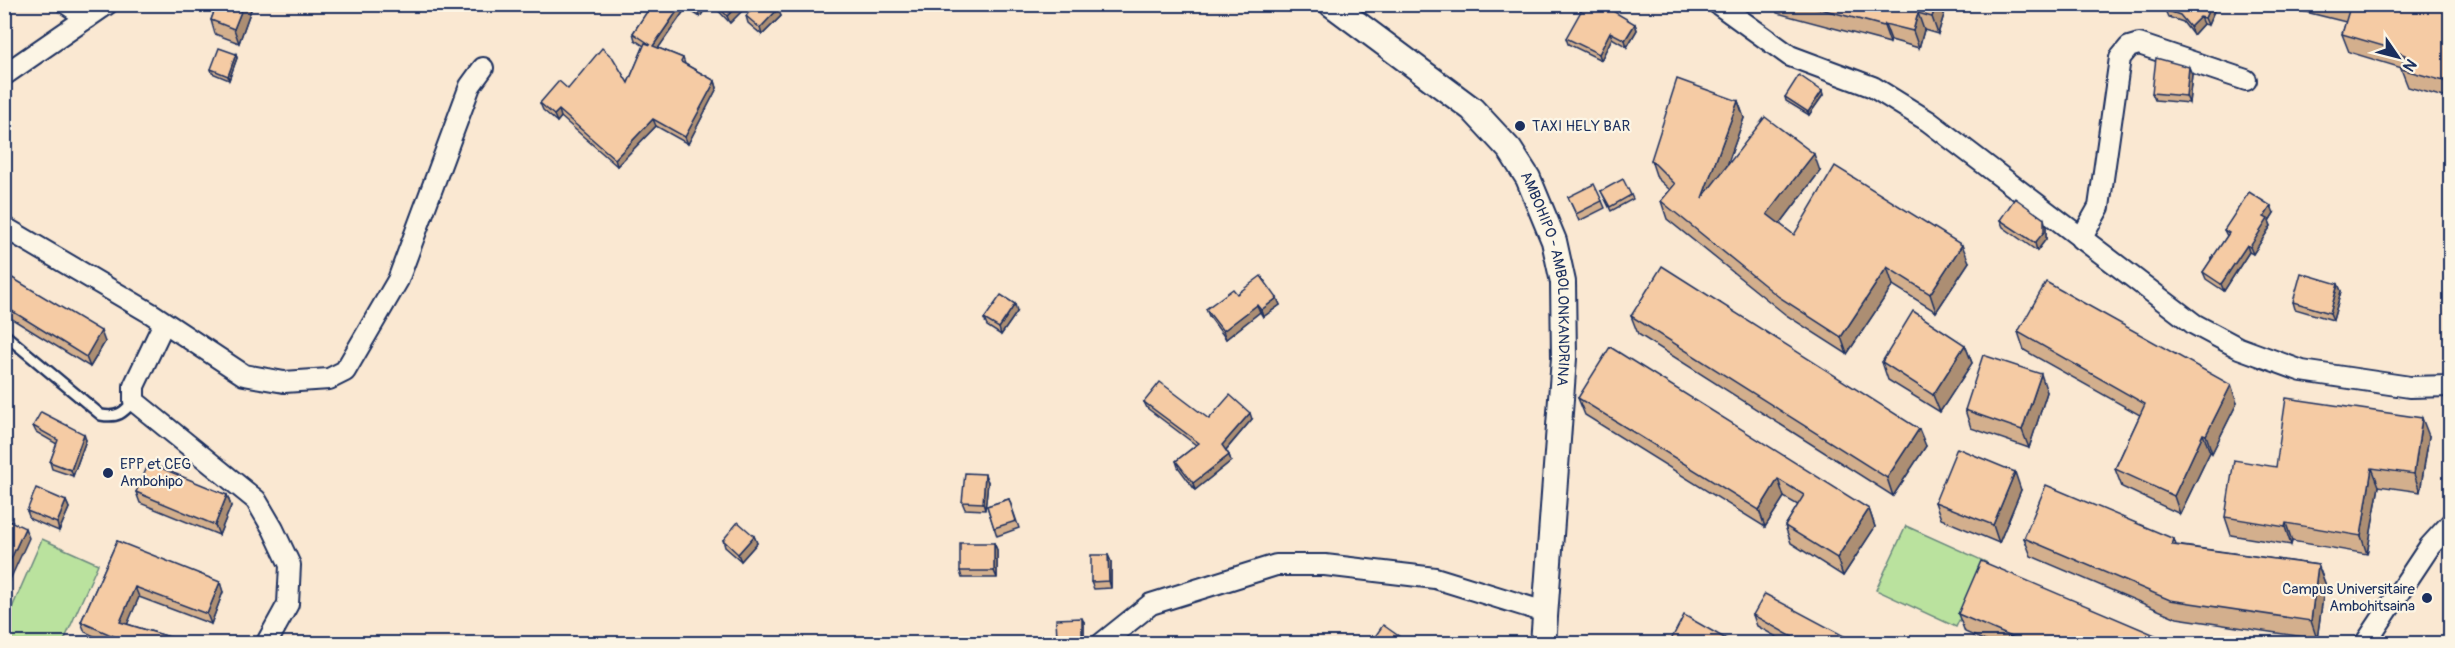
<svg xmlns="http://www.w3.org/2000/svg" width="2455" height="648" font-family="Pangolin,sans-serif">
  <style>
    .green { fill: #bae29e; stroke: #6a887e; stroke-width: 1.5 }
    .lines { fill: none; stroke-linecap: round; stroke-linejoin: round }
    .service-casing { stroke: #1b2f5e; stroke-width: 14 }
    .minor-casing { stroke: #1b2f5e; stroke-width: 24 }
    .tertiary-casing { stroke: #1b2f5e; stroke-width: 28 }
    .service { stroke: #fcf5e5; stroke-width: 9 }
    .minor { stroke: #fcf5e5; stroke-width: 20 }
    .tertiary { stroke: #fcf5e5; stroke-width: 24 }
    .wall { fill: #d3af8d; stroke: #1b2f5e; stroke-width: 1.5 }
    .shaded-wall { fill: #ac8e73; stroke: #1b2f5e; stroke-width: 1.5 }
    .building { fill: #f5cba4; stroke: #1b2f5e; stroke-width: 1.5 }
    .poi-dot { fill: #1b2f5e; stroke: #fcf5e5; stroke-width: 2 }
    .labels { text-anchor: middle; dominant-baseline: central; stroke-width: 4.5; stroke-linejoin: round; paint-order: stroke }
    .poi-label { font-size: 15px; fill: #1b2f5e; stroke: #fcf5e5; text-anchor: start }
    .street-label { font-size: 15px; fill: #1b2f5e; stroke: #fcf5e5 }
  </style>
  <rect width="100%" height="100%" fill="#fae8d2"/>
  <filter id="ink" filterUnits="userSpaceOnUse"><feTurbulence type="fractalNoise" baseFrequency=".0167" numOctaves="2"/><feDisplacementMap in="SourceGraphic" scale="12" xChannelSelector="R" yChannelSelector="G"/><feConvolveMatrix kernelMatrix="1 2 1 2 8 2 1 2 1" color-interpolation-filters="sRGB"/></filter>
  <g filter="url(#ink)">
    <g class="green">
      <path d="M1906,526L1986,562L1956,627L1876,590Z"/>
      <path d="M42,539L98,564L63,643H5V624Z"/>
    </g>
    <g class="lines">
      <g class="service-casing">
        <path id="service" d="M4,334L101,415C118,418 123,413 134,401"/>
      </g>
      <g class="minor-casing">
        <g id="minor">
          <path d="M67,4L87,18"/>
          <path d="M1718,4L1790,56L1873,87L1928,121L2194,324L2239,348L2302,371L2410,387L2450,386"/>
          <path d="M4,75L107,4"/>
          <path d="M4,227L152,314L244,375L284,382L329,379L345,371L398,280L470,86L483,68"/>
          <path d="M2081,239L2099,207L2120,58L2129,47L2139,44L2246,80"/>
          <path d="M164,323L134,386V401L256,500L273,529L290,565L288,604L266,644"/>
          <path d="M1101,644L1151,604L1276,565H1325L1435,578L1545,612"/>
          <path d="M2365,644L2430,546L2450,524"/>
        </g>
      </g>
      <g class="tertiary-casing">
        <g id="tertiary">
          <path id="s1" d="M1331,4L1472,109L1510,150L1528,178L1554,241L1563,282L1564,358L1543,644"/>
        </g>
      </g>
      <use href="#service" class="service"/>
      <use href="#minor" class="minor"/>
      <use href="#tertiary" class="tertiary"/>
    </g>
    <g class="wall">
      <path d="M217,4H253L239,43L215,34L211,20Z"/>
      <path d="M651,4H708L700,17L686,8L658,48L683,58L685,64L715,81L717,88L688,144L656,126L617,166L561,117L557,122L543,110L540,103L568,89L628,83L644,46L635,40L633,33L652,5Z"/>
      <path d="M712,4H748V5L730,23Z"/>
      <path d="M1774,4H1945L1946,8L1938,34L1924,30L1919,48L1891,40L1890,43L1777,13Z"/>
      <path d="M2167,4H2217L2208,25L2203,24L2193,35L2183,22L2168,17L2165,10Z"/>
      <path d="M2288,4H2451V99L2408,87L2401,69L2402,68L2349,52L2342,34L2346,22L2290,8Z"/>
      <path d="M778,9L781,16L762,35L748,23L746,16Z"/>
      <path d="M1635,24L1637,30L1627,47L1612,38L1601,60L1568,44L1566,38Z"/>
      <path d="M236,54L237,58L229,80L212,73L211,69Z"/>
      <path d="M2192,74L2189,103L2155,100L2152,93Z"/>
      <path d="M1822,91L1823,95L1809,115L1786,101L1785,97Z"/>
      <path d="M1738,101L1744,118L1726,168L1820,171L1780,224L1794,235L1969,262L1936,312L1893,285L1847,354L1786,315L1667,219L1661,201L1670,190L1657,178L1651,160Z"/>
      <path d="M1601,191L1631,195L1633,199L1611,211Z"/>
      <path d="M1568,197L1602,201L1605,208L1579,221Z"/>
      <path d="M2274,213L2269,221L2271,226L2253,254L2249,252L2224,291L2206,279L2203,272L2227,236L2224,230Z"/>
      <path d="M2000,220L2046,226V239L2037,251L2003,227Z"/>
      <path d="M4,273L105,342L90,367L4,314Z"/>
      <path d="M2338,284L2341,291L2333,320L2295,309L2293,302Z"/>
      <path d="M1237,294L1277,298L1280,305L1263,317L1260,312L1226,339L1209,316L1206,309Z"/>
      <path d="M1017,312L1001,335L987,326L984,319Z"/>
      <path d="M1631,316L1926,446L1893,496L1638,334Z"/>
      <path d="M2018,332L2237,403L2212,453L2210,452L2180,514L2122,487L2115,469L2140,415L2024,350Z"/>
      <path d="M1965,345L1972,363L1940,412L1888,380L1882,362Z"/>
      <path d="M2047,392L2029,448L1971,428L1965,410Z"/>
      <path d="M1578,398L1869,509L1875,527L1843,576L1791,543L1785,526L1798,505L1784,497L1765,527L1585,415Z"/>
      <path d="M1144,402L1209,419H1252L1226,450L1229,455L1231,461L1195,490L1178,467L1176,461L1196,445L1147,408Z"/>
      <path d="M33,426L86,440L73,476L52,469L50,462L57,444L36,432Z"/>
      <path d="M2429,436L2420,492L2379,486L2367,554L2292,541L2291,545L2231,535L2225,517L2276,467Z"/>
      <path d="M988,482L985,510L965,509L962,502Z"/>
      <path d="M2021,490L1999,543L1941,519L1935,502Z"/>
      <path d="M136,492L227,495L231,506L219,535L140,503Z"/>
      <path d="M1009,499L1019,528L997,536L987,506Z"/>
      <path d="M66,501L69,508L59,531L30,519L27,511Z"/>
      <path d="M754,536L757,543L741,561L725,547L723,540Z"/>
      <path d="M2024,538L2174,539L2176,545L2318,565L2325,583L2317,639L2177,618L2031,556Z"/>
      <path d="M117,541L223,592L211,624L139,597L127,624L186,642V644H112L85,632L81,622Z"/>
      <path d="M994,543L997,550V578H962L960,571Z"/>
      <path d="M1108,555L1111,562V588L1094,589L1091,582Z"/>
      <path d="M1958,614L2176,644H1992L1965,632Z"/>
      <path d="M1753,615L1857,644H1789L1757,626Z"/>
      <path d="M1084,622V640L1058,641L1057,637Z"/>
    </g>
    <g class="shaded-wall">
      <path d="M244,4H253L239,43L234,29Z"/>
      <path d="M682,4H685L686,8L655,53L653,46Z"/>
      <path d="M701,4H708L700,17L697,10Z"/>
      <path d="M739,4H748V5L730,23L727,16Z"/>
      <path d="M1936,4H1945L1946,8L1938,34L1932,17Z"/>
      <path d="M2211,4H2217L2208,25L2205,18Z"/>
      <path d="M778,9L781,16L762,35L760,28Z"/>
      <path d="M1918,13L1924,30L1919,48L1913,31Z"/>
      <path d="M2200,17L2203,24L2193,35L2190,27Z"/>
      <path d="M1635,24L1637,30L1627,47L1625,40Z"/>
      <path d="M1885,24L1891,40L1890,43L1884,26Z"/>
      <path d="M1610,32L1612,38L1601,60L1599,54Z"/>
      <path d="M236,54L237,58L229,80L228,76Z"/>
      <path d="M2189,67L2192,74L2189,103L2186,96Z"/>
      <path d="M715,81L717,88L688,144L685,137Z"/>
      <path d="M1822,91L1823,95L1809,115L1808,112Z"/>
      <path d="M1738,101L1744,118L1709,216L1702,198Z"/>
      <path d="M559,110L561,117L557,122L554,115Z"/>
      <path d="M653,119L656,126L617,166L615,159Z"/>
      <path d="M1814,154L1820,171L1774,232L1767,214Z"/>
      <path d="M2271,206L2274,213L2269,221L2271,226L2253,254L2250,247L2264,217Z"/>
      <path d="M2044,219L2046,226V239L2037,251L2035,243Z"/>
      <path d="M1962,245L1969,262L1936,312L1930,294Z"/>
      <path d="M2247,245L2249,252L2224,291L2221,284Z"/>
      <path d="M1887,267L1893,285L1847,354L1841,337Z"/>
      <path d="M2338,284L2341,291L2333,320L2330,313Z"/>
      <path d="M1277,298L1280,305L1263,317L1261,310Z"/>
      <path d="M1015,304L1017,312L1001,335L999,328Z"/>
      <path d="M1257,305L1260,312L1226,339L1223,331Z"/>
      <path d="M101,331L105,342L90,367L86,357Z"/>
      <path d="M1965,345L1972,363L1940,412L1933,395Z"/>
      <path d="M2041,374L2047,392L2029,448L2022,430Z"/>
      <path d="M2231,385L2237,403L2212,453L2206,435Z"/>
      <path d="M1250,413L1252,419L1224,452L1222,445Z"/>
      <path d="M2422,418L2429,436L2420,492L2414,474Z"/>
      <path d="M1919,429L1926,446L1893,496L1887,478Z"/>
      <path d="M84,434L86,440L73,476L71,470Z"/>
      <path d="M2203,434L2210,452L2180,514L2174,496Z"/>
      <path d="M1229,455L1231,461L1195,490L1193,483Z"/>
      <path d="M2372,468L2379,486L2367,554L2361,536Z"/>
      <path d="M2015,472L2021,490L1999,543L1993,525Z"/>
      <path d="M985,474L988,482L985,510L983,503Z"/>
      <path d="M1778,479L1784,497L1765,527L1759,510Z"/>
      <path d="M227,495L231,506L219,535L215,525Z"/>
      <path d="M66,501L69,508L59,531L57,523Z"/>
      <path d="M1869,509L1875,527L1843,576L1837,558Z"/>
      <path d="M2286,523L2292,541L2291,545L2285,527Z"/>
      <path d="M25,528L29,538L4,593V574Z"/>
      <path d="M754,536L757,543L741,561L738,554Z"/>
      <path d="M994,543L997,550V578L994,571Z"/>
      <path d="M1108,555L1111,562V588L1109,581Z"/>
      <path d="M2318,565L2325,583L2317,639L2311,621Z"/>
      <path d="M220,582L223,592L211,624L207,614Z"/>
      <path d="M135,587L139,597L124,632L120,622Z"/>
      <path d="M1082,618L1084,622V640L1082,636Z"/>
    </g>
    <g class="building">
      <path d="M217,4H244L234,29L211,20Z"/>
      <path d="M652,4H682L653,46L683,58L681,62L715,81L685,137L653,119L615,159L559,110L554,115L540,103L559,81L568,89L602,48L613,58L628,83L645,43L651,45L633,33Z"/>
      <path d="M689,4H701L697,10Z"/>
      <path d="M716,4H739L727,16Z"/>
      <path d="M755,4H774L778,9L760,28L746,16Z"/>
      <path d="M1585,4H1601L1635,24L1625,40L1610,32L1599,54L1566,38Z"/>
      <path d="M1802,4H1936L1932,17L1918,13L1913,31L1885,24L1884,26Z"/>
      <path d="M2167,4H2211L2205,18L2200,17L2190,27L2180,15L2165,10Z"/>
      <path d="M2339,4H2451V83L2401,69L2405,55L2397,52V50L2342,34L2350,7Z"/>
      <path d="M219,48L236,54L228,76L211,69Z"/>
      <path d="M2156,58L2189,67L2186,96L2152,93Z"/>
      <path d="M1799,75L1822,91L1808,112L1785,97Z"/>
      <path d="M1677,79L1738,101L1702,198L1765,117L1814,154L1767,214L1794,235L1835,166L1962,245L1930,294L1887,267L1841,337L1779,297L1661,201L1675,184L1651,160Z"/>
      <path d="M1623,179L1631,195L1610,207L1601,191Z"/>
      <path d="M1594,184L1602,201L1576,214L1568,197Z"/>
      <path d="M2249,192L2271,206L2264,217L2268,219L2250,247L2247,245L2221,284L2203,272L2229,233L2224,230Z"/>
      <path d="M2015,198L2044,219V232L2035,243L2000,220Z"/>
      <path d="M1662,266L1919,429L1887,478L1631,316Z"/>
      <path d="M4,273L101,331L86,357L4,306Z"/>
      <path d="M2301,273L2338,284L2330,313L2293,302Z"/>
      <path d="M1261,276L1277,298L1261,310L1257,305L1223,331L1206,309L1233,289L1237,294Z"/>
      <path d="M2046,282L2231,385L2206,435L2203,434L2174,496L2115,469L2145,404L2018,332Z"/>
      <path d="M1001,295L1015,304L999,328L984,319Z"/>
      <path d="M1913,311L1965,345L1933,395L1882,362Z"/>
      <path d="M1610,347L1869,509L1837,558L1785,526L1804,495L1778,479L1759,510L1578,398Z"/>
      <path d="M1983,355L2041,374L2022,430L1965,410Z"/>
      <path d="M1160,382L1209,419L1230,395L1250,413L1222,445L1229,455L1193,483L1176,461L1199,443L1144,402Z"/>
      <path d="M2286,398L2422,418L2414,474L2372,468L2361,536L2286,523L2285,527L2225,517L2234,460L2276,467Z"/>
      <path d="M41,412L84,434L71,470L50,462L58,440L33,426Z"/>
      <path d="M1957,448L2015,472L1993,525L1935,502Z"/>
      <path d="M149,463L227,495L215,525L136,492Z"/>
      <path d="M965,473L985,474L983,503L962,502Z"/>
      <path d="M2046,485L2174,539L2172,545L2318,565L2311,621L2170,600L2024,538Z"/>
      <path d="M36,488L66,501L57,523L27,511Z"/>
      <path d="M1009,499L1016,521L994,528L987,506Z"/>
      <path d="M4,518L25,528L4,574Z"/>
      <path d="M738,522L754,536L738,554L723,540Z"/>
      <path d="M117,541L220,582L207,614L135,587L120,622L186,642L185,644H132L81,622Z"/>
      <rect x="960" y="543" width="34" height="28"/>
      <path d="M1091,555H1108L1109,581L1091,582Z"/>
      <path d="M1981,561L2176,644H2028L1958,614Z"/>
      <path d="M1765,594L1857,643L1805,644L1753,615Z"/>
      <path d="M1684,615L1735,644H1669Z"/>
      <path d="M1082,618V636L1057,637L1056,619Z"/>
      <path d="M1383,625L1410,644H1370Z"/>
      <path d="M1484,637L1490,644H1477Z"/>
    </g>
  </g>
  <g class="poi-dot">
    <circle cx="1520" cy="126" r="6"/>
    <circle cx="108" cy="473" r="6"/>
    <circle cx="2427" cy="598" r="6"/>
  </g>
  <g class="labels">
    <g class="poi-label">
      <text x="1532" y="126">TAXI HELY BAR</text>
      <text x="120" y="464">EPP et CEG<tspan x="120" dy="17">Ambohipo</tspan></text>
      <text x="2415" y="589" text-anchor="end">Campus Universitaire<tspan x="2415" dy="17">Ambohitsaina</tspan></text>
    </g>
    <g class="street-label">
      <text stroke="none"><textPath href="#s1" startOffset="369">AMBOHIPO - AMBOLONKANDRINA</textPath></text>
    </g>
  </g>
  <rect width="2455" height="648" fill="none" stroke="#fcf5e5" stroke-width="24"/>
  <rect x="12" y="12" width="2431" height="624" fill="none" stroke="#1b2f5e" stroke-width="2" filter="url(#ink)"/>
  <g transform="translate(2398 57) rotate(125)" stroke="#fcf5e5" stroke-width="4.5" paint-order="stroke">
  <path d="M0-4.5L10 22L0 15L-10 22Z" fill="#1b2f5e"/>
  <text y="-9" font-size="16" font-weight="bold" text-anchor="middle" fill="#1b2f5e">N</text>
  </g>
</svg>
